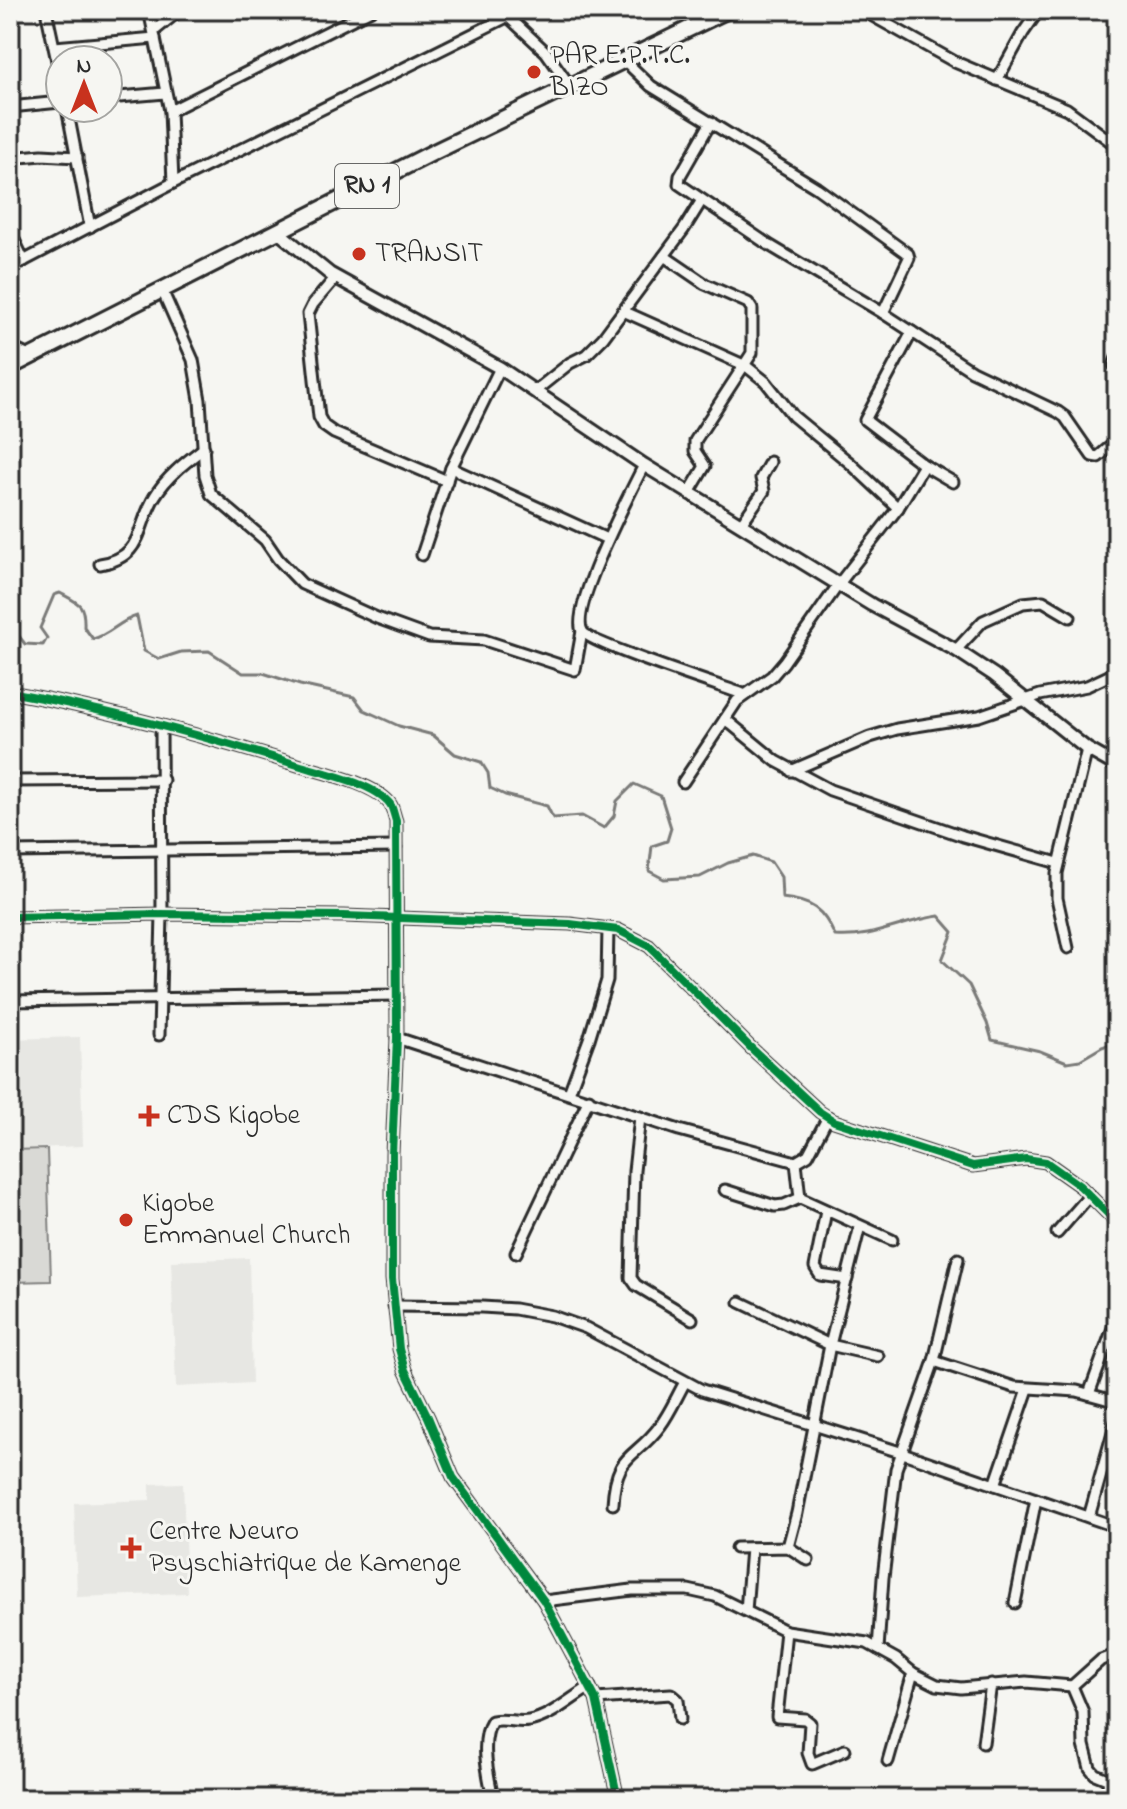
<svg xmlns="http://www.w3.org/2000/svg" width="1127" height="1809" font-family="'Indie Flower',sans-serif">
  <style>
    .built { fill: #e7e7e3 }
    .green { fill: #d9d9d5; stroke: #828280; stroke-width: 2 }
    .lines { fill: none; stroke-linecap: round; stroke-linejoin: round }
    .stream { stroke: #7a7a78; stroke-width: 3 }
    .minor-casing { stroke: #2b2b2b; stroke-width: 15 }
    .tertiary-casing { stroke: #2b2b2b; stroke-width: 17 }
    .trunk-casing { stroke: #2b2b2b; stroke-width: 20 }
    .minor { stroke: #f6f6f2; stroke-width: 9 }
    .tertiary { stroke: #f6f6f2; stroke-width: 11 }
    .trunk { stroke: #f6f6f2; stroke-width: 14 }
    .cycleway-casing { stroke: #f6f6f2; stroke-width: 13 }
    .cycleway { stroke: #00873e; stroke-width: 8 }
    .poi-dot { fill: #c8321e; stroke: #f6f6f2; stroke-width: 3 }
    .labels { text-anchor: middle; dominant-baseline: central; stroke-width: 6; stroke-linejoin: round; paint-order: stroke }
    .shield { fill: #f6f6f2; stroke: #686867; stroke-width: 2 }
    .shield-label { font-size: 26px; font-weight: bold; fill: #2b2b2b }
    .poi-label { font-size: 28px; fill: #2b2b2b; stroke: #f6f6f2; text-anchor: start }
  </style>
  <rect width="100%" height="100%" fill="#f6f6f2"/>
  <filter id="ink" filterUnits="userSpaceOnUse"><feTurbulence type="fractalNoise" baseFrequency=".0125" numOctaves="2"/><feDisplacementMap in="SourceGraphic" scale="16" xChannelSelector="R" yChannelSelector="G"/><feConvolveMatrix kernelMatrix="1 2 1 2 8 2 1 2 1" color-interpolation-filters="sRGB"/></filter>
  <g filter="url(#ink)">
    <g class="built">
      <path d="M80,1037L83,1146L10,1149V1039Z"/>
      <path d="M249,1258L252,1383L176,1387L171,1261Z"/>
      <path d="M183,1483L187,1593L77,1597L74,1503L150,1500V1484Z"/>
    </g>
    <path class="green" d="M47,1149L51,1281L10,1282V1150Z"/>
    <g class="lines">
      <path class="stream" d="M10,591L15,611V631L25,644L43,645L47,638L40,628L54,595L60,593C79,603 85,604 84,627L93,639C111,634 119,621 137,616L144,651L159,659L181,652L209,651L243,673H263L300,685L354,697L364,710L399,726L433,735L455,754L481,762L488,773L490,788L505,795L547,806L553,818L582,816L604,828L614,816L617,801L634,784L661,796L671,828L667,841L652,846L649,871L664,879L700,877L728,863L753,856L771,862L781,877L782,898C812,901 823,909 835,936C874,939 901,921 939,916L953,932L942,960L969,985L987,1023L992,1040L1040,1051L1067,1062L1080,1060L1102,1047L1117,1042"/>
      <g class="minor-casing">
        <g id="minor">
          <path d="M46,10L60,75"/>
          <path d="M149,10L170,111L173,183"/>
          <path d="M501,10L546,52L570,86"/>
          <path d="M862,10L955,62L1067,109L1117,146"/>
          <path d="M154,31L180,10"/>
          <path d="M55,47L155,38"/>
          <path d="M624,60L651,86L817,188L908,254L909,258L883,313"/>
          <path d="M997,80L1023,33L1039,10"/>
          <path d="M108,98L165,93"/>
          <path d="M10,107L60,102"/>
          <path d="M67,108L90,227"/>
          <path d="M170,111L371,10"/>
          <path d="M711,122L680,176L679,184L769,245L883,313L972,371L1058,412L1065,417L1092,456L1098,457L1117,441"/>
          <path d="M10,158L42,155L77,157"/>
          <path d="M10,238L14,240L24,261"/>
          <path d="M664,256L705,284L748,303L752,309V353L695,441V451L705,466L689,493"/>
          <path d="M10,268L173,183L521,10"/>
          <path d="M336,277L313,304L308,314L319,417L324,426L334,433L447,481"/>
          <path d="M162,290L193,360L200,400L205,475L211,494L265,540L278,559L302,584L377,618L429,637L484,640L575,670L582,631"/>
          <path d="M623,311L746,366L766,382L793,416L850,463L898,508"/>
          <path d="M912,332L865,420L924,465L953,482"/>
          <path d="M10,347L31,357"/>
          <path d="M1114,365L1117,358"/>
          <path d="M535,391L570,363L586,355L603,338L684,229L702,200"/>
          <path d="M644,465C631,491 570,608 582,631C588,643 721,686 743,694"/>
          <path d="M451,468L607,539"/>
          <path d="M741,524L764,491L761,478L770,462"/>
          <path d="M422,555L451,468L500,368"/>
          <path d="M100,564C144,557 136,527 155,496C167,476 186,462 204,448"/>
          <path d="M956,650L983,621L1023,603L1043,601L1070,617"/>
          <path d="M10,692C109,710 205,736 301,766C325,773 375,784 390,804C393,808 394,816 396,821L397,1038L392,1154V1279L399,1349L405,1370L428,1417L453,1477L544,1601L596,1699L618,1799"/>
          <path d="M725,719L776,761L830,790L963,836L1058,863"/>
          <path d="M791,771L870,737L897,729L979,716L1040,695L1087,686L1117,672"/>
          <path d="M10,781L163,780"/>
          <path d="M683,782L737,701L772,676L784,662L838,585L898,508L924,465"/>
          <path d="M10,852L396,847"/>
          <path d="M10,917L162,914L344,916L570,924L618,930L649,946L750,1047L820,1112L834,1121L973,1166L1026,1159L1046,1162L1080,1186L1117,1223"/>
          <path d="M1068,948L1057,898V873L1087,749"/>
          <path d="M10,1001L397,995"/>
          <path d="M159,1035L162,914L161,726"/>
          <path d="M397,1038L679,1130L796,1162L808,1155L828,1117"/>
          <path d="M569,1093L589,1039L607,980L608,928"/>
          <path d="M640,1117L634,1171L631,1278L636,1285L692,1319"/>
          <path d="M796,1162L800,1198L892,1240"/>
          <path d="M725,1190L775,1206L784,1205L800,1198"/>
          <path d="M826,1211L815,1267L820,1275L847,1279"/>
          <path d="M1057,1233L1090,1195"/>
          <path d="M516,1253L589,1099"/>
          <path d="M740,1302L830,1345L878,1356"/>
          <path d="M394,1306L482,1307L515,1309L552,1316L586,1328L702,1390L900,1452L1117,1527"/>
          <path d="M934,1361L958,1259"/>
          <path d="M1089,1394L1117,1317"/>
          <path d="M995,1485L1028,1389"/>
          <path d="M613,1504C616,1451 634,1461 660,1426C670,1413 677,1396 685,1382"/>
          <path d="M1089,1517L1117,1418"/>
          <path d="M788,1547L797,1513L830,1345L860,1226"/>
          <path d="M736,1548L788,1547L808,1560"/>
          <path d="M544,1601L632,1590H688L715,1596L786,1631L867,1643L896,1659L913,1673L937,1685L961,1688L1026,1682L1072,1686L1101,1660L1117,1654"/>
          <path d="M1015,1603L1036,1499"/>
          <path d="M746,1611L751,1548"/>
          <path d="M786,1631L777,1717L805,1719L810,1723L808,1753L812,1764L845,1750"/>
          <path d="M878,1649L883,1578L896,1469L934,1361L1014,1387L1077,1391L1117,1402"/>
          <path d="M1072,1686L1083,1712L1084,1745L1090,1768L1095,1774L1117,1783"/>
          <path d="M596,1699L671,1694L678,1700L680,1719"/>
          <path d="M983,1743L991,1684"/>
          <path d="M888,1761L913,1673"/>
          <path d="M493,1799C489,1777 479,1742 492,1721C504,1718 517,1723 529,1721C551,1717 571,1698 590,1687"/>
          <path d="M1106,1799L1109,1780"/>
        </g>
      </g>
      <g class="tertiary-casing">
        <path id="tertiary" d="M277,231L330,274L500,368L644,465L872,605L956,650L994,675L1087,749L1117,766"/>
      </g>
      <g class="trunk-casing">
        <path id="trunk" d="M10,367L432,153L728,10"/>
      </g>
      <use href="#minor" class="minor"/>
      <use href="#tertiary" class="tertiary"/>
      <use href="#trunk" class="trunk"/>
      <g class="cycleway-casing">
        <g id="cycleway">
          <path d="M10,692C109,710 205,736 301,766C325,773 375,784 390,804C393,808 394,816 396,821L397,1038L392,1154V1279L399,1349L405,1370L428,1417L453,1477L544,1601L596,1699L618,1799"/>
          <path d="M10,917L162,914L344,916L570,924L618,930L649,946L750,1047L820,1112L834,1121L973,1166L1026,1159L1046,1162L1080,1186L1117,1223"/>
        </g>
      </g>
      <use href="#cycleway" class="cycleway"/>
    </g>
  </g>
  <g class="poi-dot">
    <circle cx="534" cy="72" r="8"/>
    <circle cx="359" cy="254" r="8"/>
    <path d="M145 1104h8v8h8v8h-8v8h-8v-8h-8v-8h8z"/>
    <circle cx="126" cy="1220" r="8"/>
    <path d="M127 1536h8v8h8v8h-8v8h-8v-8h-8v-8h8z"/>
  </g>
  <g class="labels">
    <rect class="shield" x="335" y="164" width="64" height="44" rx="6"/>
    <g class="shield-label">
      <text x="367" y="186">RN 1</text>
    </g>
    <g class="poi-label">
      <text x="550" y="56">PAR E.P.T.C.<tspan x="550" dy="32">BIZO</tspan></text>
      <text x="375" y="254">TRANSIT</text>
      <text x="167" y="1116">CDS Kigobe</text>
      <text x="142" y="1204">Kigobe<tspan x="142" dy="32">Emmanuel Church</tspan></text>
      <text x="149" y="1532">Centre Neuro<tspan x="149" dy="32">Psyschiatrique de Kamenge</tspan></text>
    </g>
  </g>
  <rect width="1127" height="1809" fill="none" stroke="#f6f6f2" stroke-width="40"/>
  <rect x="20" y="20" width="1087" height="1769" fill="none" stroke="#2b2b2b" stroke-width="3" filter="url(#ink)"/>
  <g transform="translate(84 84)"><circle r="38" fill="#f6f6f2" stroke="#a5a5a2" stroke-width="2"/>
  <path d="M0-6L14 30L0 20L-14 30Z" fill="#c8321e"/>
  <text y="-12" font-size="22" font-weight="bold" text-anchor="middle" fill="#2b2b2b">N</text>
  </g>
</svg>
